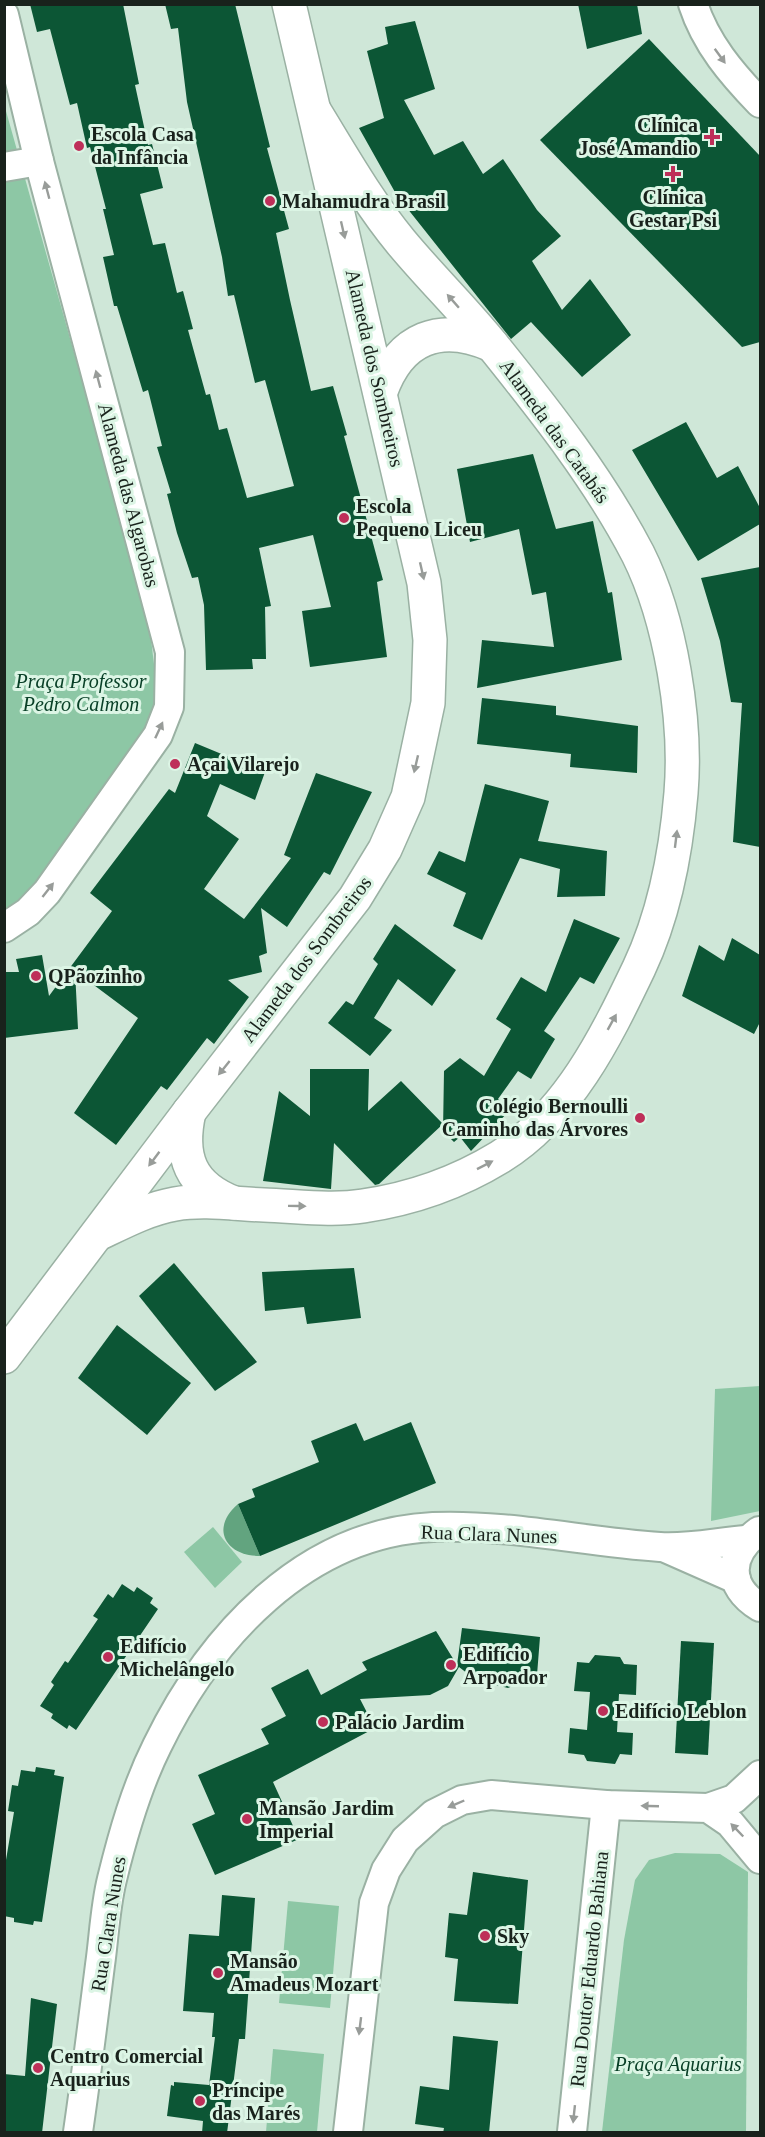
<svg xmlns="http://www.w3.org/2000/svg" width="765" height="2137" font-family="Georgia,serif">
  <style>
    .green { fill: #8dc7a5 }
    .water { fill: #62a47f }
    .building { fill: #0c5635 }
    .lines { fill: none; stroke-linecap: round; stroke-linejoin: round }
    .minor-casing { stroke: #9ab1a3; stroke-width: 32 }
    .tertiary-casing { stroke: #9ab1a3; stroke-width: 36 }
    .minor { stroke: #fff; stroke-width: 28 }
    .tertiary { stroke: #fff; stroke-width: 33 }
    .oneway { fill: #989c99 }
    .poi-dot { fill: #be2f59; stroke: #dcf5e5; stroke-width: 2 }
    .labels { text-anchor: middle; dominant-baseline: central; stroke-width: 6; stroke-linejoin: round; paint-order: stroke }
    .poi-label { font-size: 20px; font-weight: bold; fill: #19221c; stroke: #dcf5e5; text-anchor: start }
    .street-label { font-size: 20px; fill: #19221c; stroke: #dcf5e5 }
    .park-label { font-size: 20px; font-style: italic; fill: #094027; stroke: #dcf5e5 }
  </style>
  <rect width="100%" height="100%" fill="#cfe7d8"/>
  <g class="green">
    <path d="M4,104L148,615L160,713L55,869L4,921Z"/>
    <path d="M760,1386V1511L711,1521L715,1389Z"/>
    <path d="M213,1527L242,1562L215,1588L184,1552Z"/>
    <path d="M675,1853L720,1854L748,1872L746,2132H602L624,1940L635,1880L649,1860Z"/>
    <path d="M288,1901L339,1906L330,2008L279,2003Z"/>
    <path d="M273,2049L324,2054L317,2132H266Z"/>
  </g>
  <path class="water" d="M238,1504L260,1556C225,1556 210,1528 238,1504Z"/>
  <g class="building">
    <path d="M30,4H123L139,84L135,85L148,145L152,144L163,188L140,194L153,245L165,243L177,293L183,291L193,329L188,330L206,395L210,394L219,430L227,428L247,498L294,486L265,380L255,383L234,295L228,296L222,257L187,102L178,28L171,29L165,4H235L270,147L267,148L289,229L276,233L290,300L311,391L333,386L347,435L344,436L383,580L377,582L387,657L310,667L302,611L331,607L313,535L259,548L271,606L265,607L266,659H252L253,669L206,670L204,605L198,577L192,578L177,533L167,494L171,493L157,447L162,446L148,390L143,392L117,306H114L103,257L114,255L103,209H106L90,147L87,148L77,103L70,105L50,29L37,32Z"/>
    <path d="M578,4H637L642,34L587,49Z"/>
    <path d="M415,21L435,89L404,100L434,155L463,141L483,174L503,159L537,210L561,236L532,261L562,310L590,279L631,335L582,377L531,322L511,339L407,208L405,210L359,128L384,118L367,51L388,44L385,27Z"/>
    <path d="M649,39L760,156V342L742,347L540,140Z"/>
    <path d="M686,422L717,478L738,466L760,508V524L698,561L632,450Z"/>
    <path d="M533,454L556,529L593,521L608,593L612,592L622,660L477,688L482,640L554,647L546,592L532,595L519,529L470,542L457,469Z"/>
    <path d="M760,567V847L733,842L742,703L731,702L720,641L701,578Z"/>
    <path d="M482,698L556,706V715L638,726L637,773L570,767L571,754L477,744Z"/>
    <path d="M195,743L265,772L255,800L220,784L207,816L239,839L204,889L244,919L291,858L284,855L316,773L372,792L330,875L324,872L287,927L261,908L267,953L259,956L262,972L228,980L249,997L214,1044L207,1038L167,1090L161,1086L116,1145L74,1113L138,1018L75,971L78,1029L4,1038V972H19L16,959L42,955L49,996L112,911L90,893L169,789L175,793Z"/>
    <path d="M485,784L549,801L538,841L607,851L605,896L557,897L560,869L520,858L482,940L453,926L466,893L427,874L439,851L465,862Z"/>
    <path d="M574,919L620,938L594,984L580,977L544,1031L555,1039L531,1079L518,1071L498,1099L509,1111L471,1151L460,1137L454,1142L443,1131L444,1071L460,1058L484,1076L511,1029L496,1019L521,977L546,992Z"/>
    <path d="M395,924L456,970L432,1006L398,979L374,1018L392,1030L370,1056L328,1023L346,1001L353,1005L378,964L373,959Z"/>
    <path d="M732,938L760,955V1022L754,1034L682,996L699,945L724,961Z"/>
    <path d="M310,1069H369L368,1111L401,1081L443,1124L379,1184L375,1185L334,1143L331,1189L263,1181L279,1091L310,1116Z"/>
    <path d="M174,1263L257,1362L215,1391L139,1296Z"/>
    <path d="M354,1268L361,1318L307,1324L304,1307L265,1311L262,1272Z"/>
    <path d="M117,1325L191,1383L147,1435L78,1378Z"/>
    <path d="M411,1422L436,1483L260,1556L238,1504L255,1497L252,1489L319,1462L311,1441L356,1423L364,1441Z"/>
    <path d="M122,1584L134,1592L137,1587L153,1598L150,1603L158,1609L76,1730L69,1725L67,1729L51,1718L53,1714L40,1706L54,1685L51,1682L65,1661L68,1663L98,1619L93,1616L108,1594L113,1598Z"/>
    <path d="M462,1628L540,1637L537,1675L508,1688L476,1680L459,1667L448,1686L430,1695L360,1699L375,1728L273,1782L299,1839L215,1875L192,1824L215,1814L198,1775L269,1744L261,1729L286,1716L271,1688L308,1669L321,1695L367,1670L362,1662L436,1631L457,1665Z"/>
    <path d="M681,1641L714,1643L708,1755L675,1753Z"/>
    <path d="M595,1655L620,1657L624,1664L637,1665L636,1695L619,1694L617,1732L633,1733L632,1755L620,1754L615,1764L587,1761L584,1755L568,1753L570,1728L587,1730L590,1692L574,1691L577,1662L589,1663Z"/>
    <path d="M36,1767L55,1770L54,1775L64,1777L42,1922L34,1921L33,1925L14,1922V1918L4,1916V1872L14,1812L8,1811L12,1785L18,1786L21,1770L35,1772Z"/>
    <path d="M473,1872L528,1880L518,2004L454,2001L458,1959L445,1957L449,1913L467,1915Z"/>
    <path d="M222,1895L255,1898L245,2039H239L227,2133H202L203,2121L167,2116L171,2085L174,2086V2082L209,2085L215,2037H212L214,2013L183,2011L189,1934L219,1936Z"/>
    <path d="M31,1998L57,2004L42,2133H4V2074L25,2076Z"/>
    <path d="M453,2036L498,2041L489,2133H443L444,2128L415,2124L420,2086L449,2090Z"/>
  </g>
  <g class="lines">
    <g class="minor-casing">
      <g id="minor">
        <path d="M693,4C706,44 732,74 760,103"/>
        <path d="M4,15L39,161L170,652L169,707L158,735L47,892L28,912L4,928"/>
        <path d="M4,167L39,161"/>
        <path d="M759,1531C728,1554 725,1586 760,1607"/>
        <path d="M668,1549L736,1579"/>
        <path d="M708,1808L734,1799L760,1775"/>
        <path d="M78,2132C86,2077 93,2021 100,1965C104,1937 105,1907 112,1879C123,1834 136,1788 157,1746C210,1637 304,1533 433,1527C509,1524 584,1542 660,1547C688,1549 718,1542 746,1540"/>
        <path d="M348,2132L374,1903L386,1870L405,1840L434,1814L462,1800L491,1795L606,1805L708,1808L730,1823L760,1859"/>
        <path d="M572,2132L606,1805"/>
      </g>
    </g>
    <g class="tertiary-casing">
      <g id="tertiary">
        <path d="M381,391C400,338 440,322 492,345"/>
        <path d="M189,1112C179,1157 190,1186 234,1203"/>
        <path d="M98,1234C123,1222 147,1209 175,1204C204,1199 235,1204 264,1205C296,1206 332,1211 363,1206C411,1199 459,1182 500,1157C568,1115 606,1037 639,968C665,913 676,853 681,793C687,721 671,620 638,554C599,479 546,412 493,346C464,310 430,277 401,242C368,202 342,156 315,112"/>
        <path d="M4,1357L189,1112L355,898L385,849L408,797L428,703L430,640L424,583L289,4"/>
      </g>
    </g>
    <use href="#minor" class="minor"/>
    <use href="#tertiary" class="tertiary"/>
  </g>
  <defs><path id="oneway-solid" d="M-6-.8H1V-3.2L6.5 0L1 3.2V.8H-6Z" transform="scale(1.5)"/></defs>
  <g class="oneway">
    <use href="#oneway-solid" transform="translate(720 56) rotate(54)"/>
    <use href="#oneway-solid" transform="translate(47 190) rotate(-105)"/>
    <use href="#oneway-solid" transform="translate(343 230) rotate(77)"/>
    <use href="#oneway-solid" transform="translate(453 301) rotate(-131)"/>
    <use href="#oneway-solid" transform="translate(98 379) rotate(-105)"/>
    <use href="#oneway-solid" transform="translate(422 571) rotate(77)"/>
    <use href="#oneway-solid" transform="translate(159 730) rotate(-65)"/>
    <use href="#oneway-solid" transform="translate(416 764) rotate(103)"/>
    <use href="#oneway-solid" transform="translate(676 839) rotate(-83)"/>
    <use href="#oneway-solid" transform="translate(48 890) rotate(-52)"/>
    <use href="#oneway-solid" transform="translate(612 1022) rotate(-61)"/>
    <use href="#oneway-solid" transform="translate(224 1068) rotate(129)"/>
    <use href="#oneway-solid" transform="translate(154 1159) rotate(127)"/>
    <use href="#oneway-solid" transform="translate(485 1165) rotate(-27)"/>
    <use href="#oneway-solid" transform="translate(297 1206) rotate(1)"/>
    <use href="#oneway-solid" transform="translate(456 1804) rotate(157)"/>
    <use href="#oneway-solid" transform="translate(650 1806) rotate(-178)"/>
    <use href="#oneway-solid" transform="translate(737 1830) rotate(-134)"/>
    <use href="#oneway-solid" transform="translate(360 2026) rotate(97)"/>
    <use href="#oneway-solid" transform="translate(574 2114) rotate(96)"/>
  </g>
  <g class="poi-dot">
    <path d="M709 128h6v6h6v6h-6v6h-6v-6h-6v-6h6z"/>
    <circle cx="79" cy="146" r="6"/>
    <path d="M670 165h6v6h6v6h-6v6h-6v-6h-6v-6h6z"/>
    <circle cx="270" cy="201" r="6"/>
    <circle cx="344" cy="518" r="6"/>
    <circle cx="175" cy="764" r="6"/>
    <circle cx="36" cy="976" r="6"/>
    <circle cx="640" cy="1118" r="6"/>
    <circle cx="108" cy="1657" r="6"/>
    <circle cx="451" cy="1665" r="6"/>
    <circle cx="603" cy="1711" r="6"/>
    <circle cx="323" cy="1722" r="6"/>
    <circle cx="247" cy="1819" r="6"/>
    <circle cx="485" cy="1936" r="6"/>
    <circle cx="218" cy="1973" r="6"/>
    <circle cx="38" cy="2068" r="6"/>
    <circle cx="200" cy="2101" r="6"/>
  </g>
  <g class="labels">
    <g class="poi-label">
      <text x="698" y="125" text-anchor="end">Clínica<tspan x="698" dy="23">José Amandio</tspan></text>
      <text x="91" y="134">Escola Casa<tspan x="91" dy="23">da Infância</tspan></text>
      <text x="673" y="197" text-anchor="middle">Clínica<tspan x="673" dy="23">Gestar Psi</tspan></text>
      <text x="282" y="201">Mahamudra Brasil</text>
      <text x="356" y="506">Escola<tspan x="356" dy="23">Pequeno Liceu</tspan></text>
      <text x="187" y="764">Açai Vilarejo</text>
      <text x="48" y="976">QPãozinho</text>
      <text x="628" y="1106" text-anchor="end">Colégio Bernoulli<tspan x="628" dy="23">Caminho das Árvores</tspan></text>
      <text x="120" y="1646">Edifício<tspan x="120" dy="23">Michelângelo</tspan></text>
      <text x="463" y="1654">Edifício<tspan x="463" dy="23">Arpoador</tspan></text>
      <text x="615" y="1711">Edifício Leblon</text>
      <text x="335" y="1722">Palácio Jardim</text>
      <text x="259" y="1808">Mansão Jardim<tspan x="259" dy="23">Imperial</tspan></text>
      <text x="497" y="1936">Sky</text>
      <text x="230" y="1961">Mansão<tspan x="230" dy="23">Amadeus Mozart</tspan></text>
      <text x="50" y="2056">Centro Comercial<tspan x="50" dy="23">Aquarius</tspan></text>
      <text x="212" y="2090">Príncipe<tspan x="212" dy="23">das Marés</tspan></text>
    </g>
    <g class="street-label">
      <text transform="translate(375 368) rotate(77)">Alameda dos Sombreiros</text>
      <text transform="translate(555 431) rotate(54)">Alameda das Catabás</text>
      <text transform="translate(129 495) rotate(75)">Alameda das Algarobas</text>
      <text transform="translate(306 959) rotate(-53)">Alameda dos Sombreiros</text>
      <text transform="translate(489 1534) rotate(2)">Rua Clara Nunes</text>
      <text transform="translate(108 1924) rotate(-81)">Rua Clara Nunes</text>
      <text transform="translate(589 1969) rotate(-84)">Rua Doutor Eduardo Bahiana</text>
    </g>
    <g class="park-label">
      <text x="81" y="681">Praça Professor<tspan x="81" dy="23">Pedro Calmon</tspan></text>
      <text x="678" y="2064">Praça Aquarius</text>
    </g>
  </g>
  <rect width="765" height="2137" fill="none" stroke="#19221c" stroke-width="12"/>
</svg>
